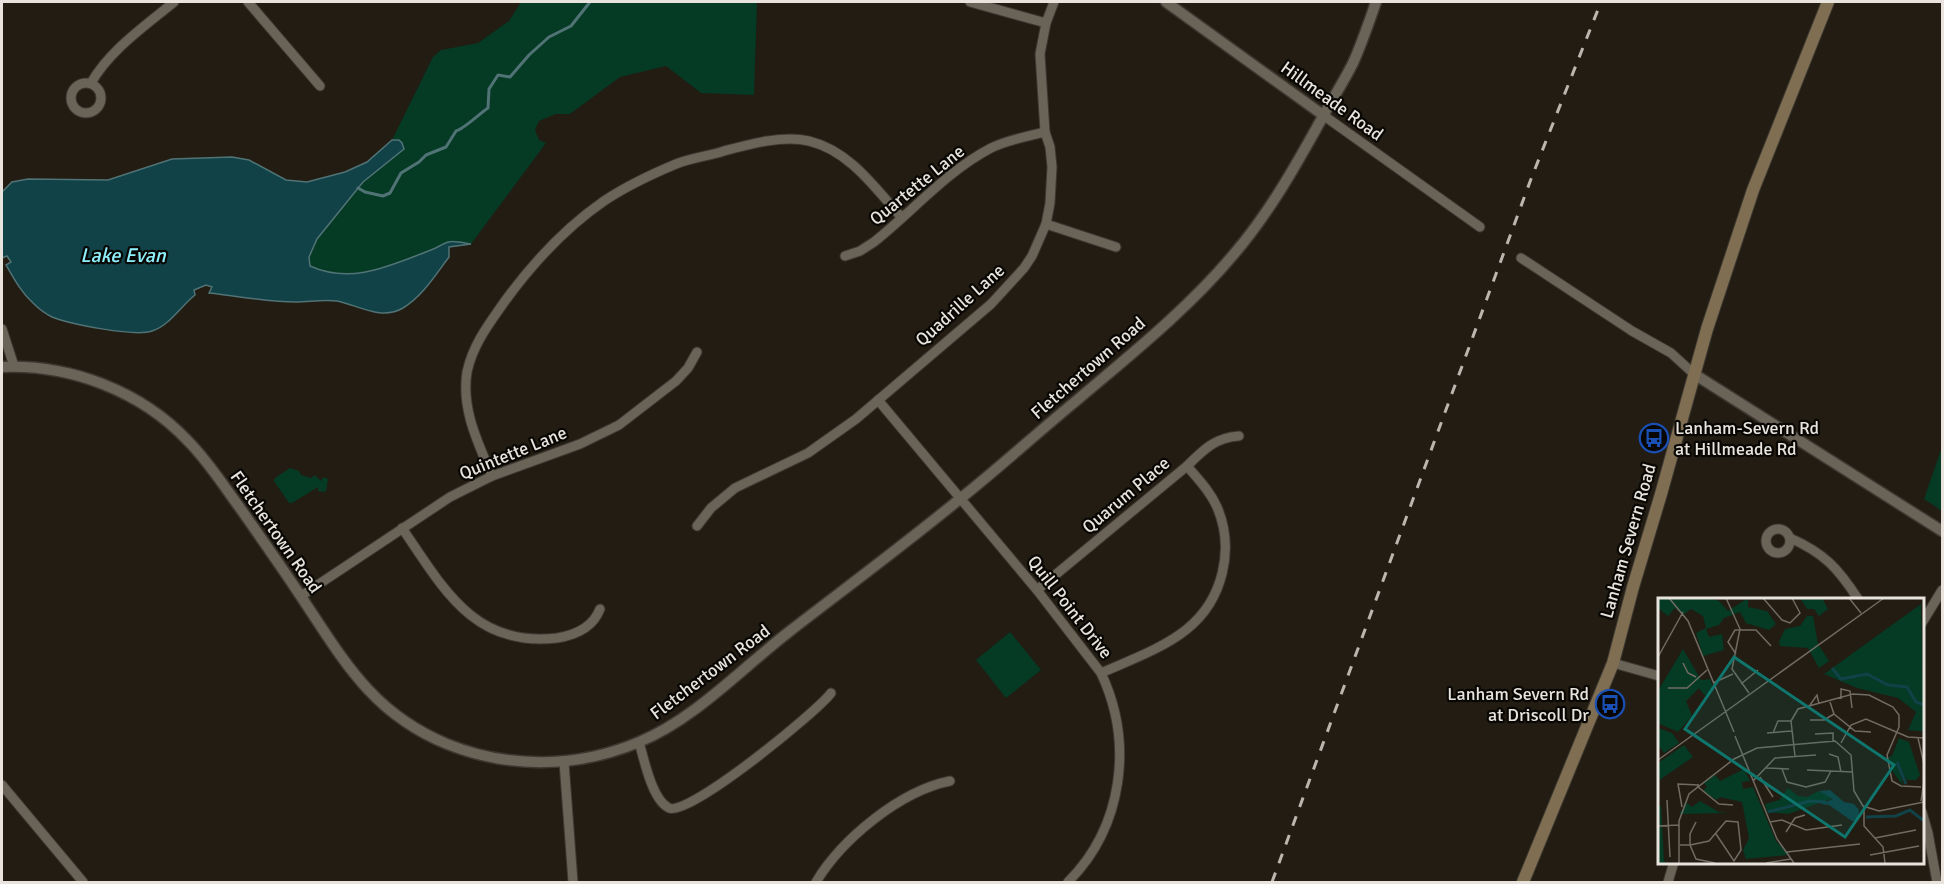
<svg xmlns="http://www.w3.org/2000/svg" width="1944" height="884" font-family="Signika,sans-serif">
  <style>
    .green { fill: #053a25 }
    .water { fill: #104248; stroke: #517375; stroke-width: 1.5 }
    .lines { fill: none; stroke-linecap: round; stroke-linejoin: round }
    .stream { stroke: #517375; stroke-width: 3 }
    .minor-casing { stroke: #3c3831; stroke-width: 11 }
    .tertiary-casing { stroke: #3c3831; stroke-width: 13 }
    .secondary-casing { stroke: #3c3831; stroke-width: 14 }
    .minor { stroke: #6a6357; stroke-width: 9 }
    .tertiary { stroke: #6a6357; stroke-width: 10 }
    .secondary { stroke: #7f6e51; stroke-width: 12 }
    .rail { stroke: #bbb7af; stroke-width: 3; stroke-dasharray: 10 10; stroke-linecap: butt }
    .labels { text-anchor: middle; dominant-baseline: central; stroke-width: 4.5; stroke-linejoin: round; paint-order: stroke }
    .street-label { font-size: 18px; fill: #e8e4dd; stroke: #090704 }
    .poi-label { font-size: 18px; fill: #e8e4dd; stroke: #090704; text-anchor: start }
    .water-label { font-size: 20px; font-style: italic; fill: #8ef1fd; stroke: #090704 }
    .inset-river { fill: none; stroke: #104248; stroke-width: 3 }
    .inset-road { fill: none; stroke: #716c63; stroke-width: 1.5 }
    .view { fill: #0f766e; fill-opacity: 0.15; stroke: #0f766e; stroke-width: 3 }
    .inset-edge { fill: none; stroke: #e8e4dd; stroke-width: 3 }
  </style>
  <rect width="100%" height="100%" fill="#221c12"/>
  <g class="green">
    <path d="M521,2H757L754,95L701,93L666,66L620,77L570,114H556L539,121L535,130L539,140L546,143L471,244L450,241L435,249L367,273L344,275L325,273L310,266L309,257L317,239L363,182L404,149L402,143L399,140H392L433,57L441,50L478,43L509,21Z"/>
    <path d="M1942,447V511L1924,499Z"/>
    <path d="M290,468L299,471L301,475L311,478L315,475L321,481L323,477L328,479L326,491L324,492L318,491V487L292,503H289L274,481L275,478Z"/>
    <path d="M1010,632L1041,670L1006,698L976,660Z"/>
  </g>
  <path class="water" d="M392,140H399L402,143L404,149L363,182L317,239L309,257L310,266C352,285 391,265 431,250C437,248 442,244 448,242C454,240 464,243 471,244L449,247V257C436,274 422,297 403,308C381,321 358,305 337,301C323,299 309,302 296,302C267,302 238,296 209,293L212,287L206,285L194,290L195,295C181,306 169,326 152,331C135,337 69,324 52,317C46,314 38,308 33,303C21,292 14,279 6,265L11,262L7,256L2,258V192L12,182L28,179L108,180L172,159L232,157L249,160L286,180L307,182L345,172L367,162Z"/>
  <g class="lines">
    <path class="stream" d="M358,188L365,192L383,196L390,193L401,173L419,162L426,155L446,147L456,131C464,129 479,114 488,108L489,89L498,75L510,77L529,55L549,37L571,26L590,2"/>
    <g class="minor-casing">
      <g id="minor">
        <path d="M248,2L320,86"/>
        <path d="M970,2L1046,23"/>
        <circle cx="86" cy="98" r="15"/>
        <path d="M91,83C110,50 145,26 174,2"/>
        <path d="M1323,115L1480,227"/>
        <path d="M1046,224L1116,247"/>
        <path d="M845,256L860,251L874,242C913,211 947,171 991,148C1007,140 1028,136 1045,132"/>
        <path d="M1521,258L1632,331L1671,353L1694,374"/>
        <path d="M2,329L14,366"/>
        <path d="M878,400L1037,590L1101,673C1134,743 1123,827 1068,882"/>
        <path d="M492,476C478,443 461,409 467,372C473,344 489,324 505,301C532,264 565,228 604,201C625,187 652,174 676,164C691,158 709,156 724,151C750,144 782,135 809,141C850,151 875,188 902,218"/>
        <path d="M697,526L711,508L735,488L808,453L856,419L991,304L1024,268L1032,256L1046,224L1050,203L1052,167L1050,147L1045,132L1040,54L1046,23L1054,2"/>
        <path d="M402,528C442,586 473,648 557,638C576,635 593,627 600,609"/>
        <circle cx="1778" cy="541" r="12"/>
        <path d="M1790,538C1824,553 1838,568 1858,599"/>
        <path d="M1037,590L1187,466C1203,450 1216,437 1239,436"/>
        <path d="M301,596L450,497L492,476L580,444L619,425L676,381L688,368L697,352"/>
        <path d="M1922,623L1942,590"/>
        <path d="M1613,663L1659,676"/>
        <path d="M1101,673C1128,661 1164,648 1187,629C1223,600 1235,549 1217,507C1210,491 1198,479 1187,466"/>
        <path d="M639,742C644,759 652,800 669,808C687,818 817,712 831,693"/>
        <path d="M564,762L573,882"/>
        <path d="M2,785L83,882"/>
        <path d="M1922,812L1928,833L1937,882"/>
        <path d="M816,882C842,839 900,791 950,781"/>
        <path d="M1668,882L1674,862"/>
      </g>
    </g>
    <g class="tertiary-casing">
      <g id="tertiary">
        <path d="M1166,2L1323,115"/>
        <path d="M2,367C70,364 141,391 188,441C208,461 223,485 240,508C261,538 283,569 304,601C345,663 374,714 447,744C509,769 578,768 639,742C695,719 742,668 790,631C847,587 905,544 961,498C1000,467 1037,433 1076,401C1130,355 1188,309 1234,254C1269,213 1295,167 1321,120C1331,101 1343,83 1353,63C1362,43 1369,22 1376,2"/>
        <path d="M1694,374L1942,531"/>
      </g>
    </g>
    <g class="secondary-casing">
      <path id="secondary" d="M1523,882L1613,663L1633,587L1661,494L1707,329L1753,190L1828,2"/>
    </g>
    <use href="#minor" class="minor"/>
    <use href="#tertiary" class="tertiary"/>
    <use href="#secondary" class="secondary"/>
    <path class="rail" d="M1272,882L1531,179L1601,2"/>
  </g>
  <defs>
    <g id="bus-ring" transform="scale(1.5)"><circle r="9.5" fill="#090704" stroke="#1a4fb4" stroke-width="1.5"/><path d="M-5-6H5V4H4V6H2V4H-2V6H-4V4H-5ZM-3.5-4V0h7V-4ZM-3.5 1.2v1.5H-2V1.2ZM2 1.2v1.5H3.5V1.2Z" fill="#1a4fb4"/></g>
  </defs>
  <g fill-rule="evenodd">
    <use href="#bus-ring" x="1654" y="438"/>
    <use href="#bus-ring" x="1610" y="704"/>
  </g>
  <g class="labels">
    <g class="street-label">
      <text transform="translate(1332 101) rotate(36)">Hillmeade Road</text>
      <text transform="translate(917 185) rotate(-39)">Quartette Lane</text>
      <text transform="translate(960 305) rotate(-42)">Quadrille Lane</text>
      <text transform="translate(1088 368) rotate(-41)">Fletchertown Road</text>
      <text transform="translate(513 453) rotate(-22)">Quintette Lane</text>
      <text transform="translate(1126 495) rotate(-40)">Quarum Place</text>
      <text transform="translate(276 532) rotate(55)">Fletchertown Road</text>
      <text transform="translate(1628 541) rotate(-74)">Lanham Severn Road</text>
      <text transform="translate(1070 607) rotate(52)">Quill Point Drive</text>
      <text transform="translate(710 672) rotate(-37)">Fletchertown Road</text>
    </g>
    <g class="poi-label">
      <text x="1675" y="428">Lanham-Severn Rd<tspan x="1675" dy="21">at Hillmeade Rd</tspan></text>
      <text x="1589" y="694" text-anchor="end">Lanham Severn Rd<tspan x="1589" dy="21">at Driscoll Dr</tspan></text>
    </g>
    <g class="water-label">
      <text x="123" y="255">Lake Evan</text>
    </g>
  </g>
  <g transform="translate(1658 598)">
    <rect width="266" height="266" fill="#221c12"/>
    <path d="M0,0H51L61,3L70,13L90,0V9L109,13L118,26L111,32L88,25L82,14L66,20L61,27L48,31L51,39L64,36L66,52L45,58L38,35L48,30L45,18L33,11L25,17L17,10L10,18L0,10ZM142,0H164L170,11L161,18L156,11H149ZM263,6L266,133H260L250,132L258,114L240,100L199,90L166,76ZM149,18H155L160,46L171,63L161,70L150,50L122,48L121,44L127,31L142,28ZM25,51L43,82L52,81L56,91L47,98L41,90L28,103L34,118L20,134L2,126L0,130L14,135L21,145L6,155L0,147V93ZM241,140L251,144L262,177L258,182H249L242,170L245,188L235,174L230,159L234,158ZM26,147L35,159L0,183V165ZM86,171L92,183L84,184L85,191L95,189L118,243L130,257L88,261L85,252L91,240L84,204L62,199L59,202L45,193L49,189L46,185L57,177L62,183ZM130,190L140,198L149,199L161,193L176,200L130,216L109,214L107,206L121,202ZM42,203L61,214L70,215L21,216L29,205L34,209ZM3,207L6,263L9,265H0V209Z" fill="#053a25"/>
    <path d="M172,192L186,204L196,206L201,212L200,222L194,223L171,207L162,206L175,201L161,193Z" fill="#104248"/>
    <path class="inset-river" d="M174,70L183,81L209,76L230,87L249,89L258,104L266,107M239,164L248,186M110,214L152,203L168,204M208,219L238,218L252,212L266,223"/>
    <path class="inset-road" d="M11,0L30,23L76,134M68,0L82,31L74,71L91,95M105,0L124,22L132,25L142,15L134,0M191,0L203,15M78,56L70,44L77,32H98L113,48M0,59L25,14M25,65L30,75L38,79M55,85L75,76M83,86L100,72M10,90H29L49,72M183,101V91L192,93L194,110M172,104L176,116L197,133L213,134M152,107L159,97L161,106M152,122H166L176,116M109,135L134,133M115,135L120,123H133M157,136L175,135V143M77,138L119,241L136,265M260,140L266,166M183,145L193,127L208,121L250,139L266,140M171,156L180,159L183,174M137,158L133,123L140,111L195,96L211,97L235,109L241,117V129L229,157L234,183L243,188L263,189M0,162L226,0M108,170L131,171M124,171L129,184L148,189L167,184L173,173M149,172L195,174M102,179L115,199M95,183L117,160L158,157M39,188L61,206L75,207M9,202L12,259M263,203L266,183M206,208V228L225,249L227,265M24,209L20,186L41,187M38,224L32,236V247L51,243L68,223L80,224L83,252L76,263L58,236M112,224L124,222L148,232L184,227M0,228L21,227M128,234L137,220L147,217M217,240L258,232M22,247H32L38,261L57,265M129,254L202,246M212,257L261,248M21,265V223L31,196L76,161L99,150L177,143L193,157L196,193L205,208L221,213L266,204M108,265L133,261"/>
    <path class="view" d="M76,59L236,167L187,239L27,131Z"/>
    <rect width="266" height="266" class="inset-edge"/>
  </g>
  <rect width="1944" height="884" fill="none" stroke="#e8e4dd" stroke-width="6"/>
</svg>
